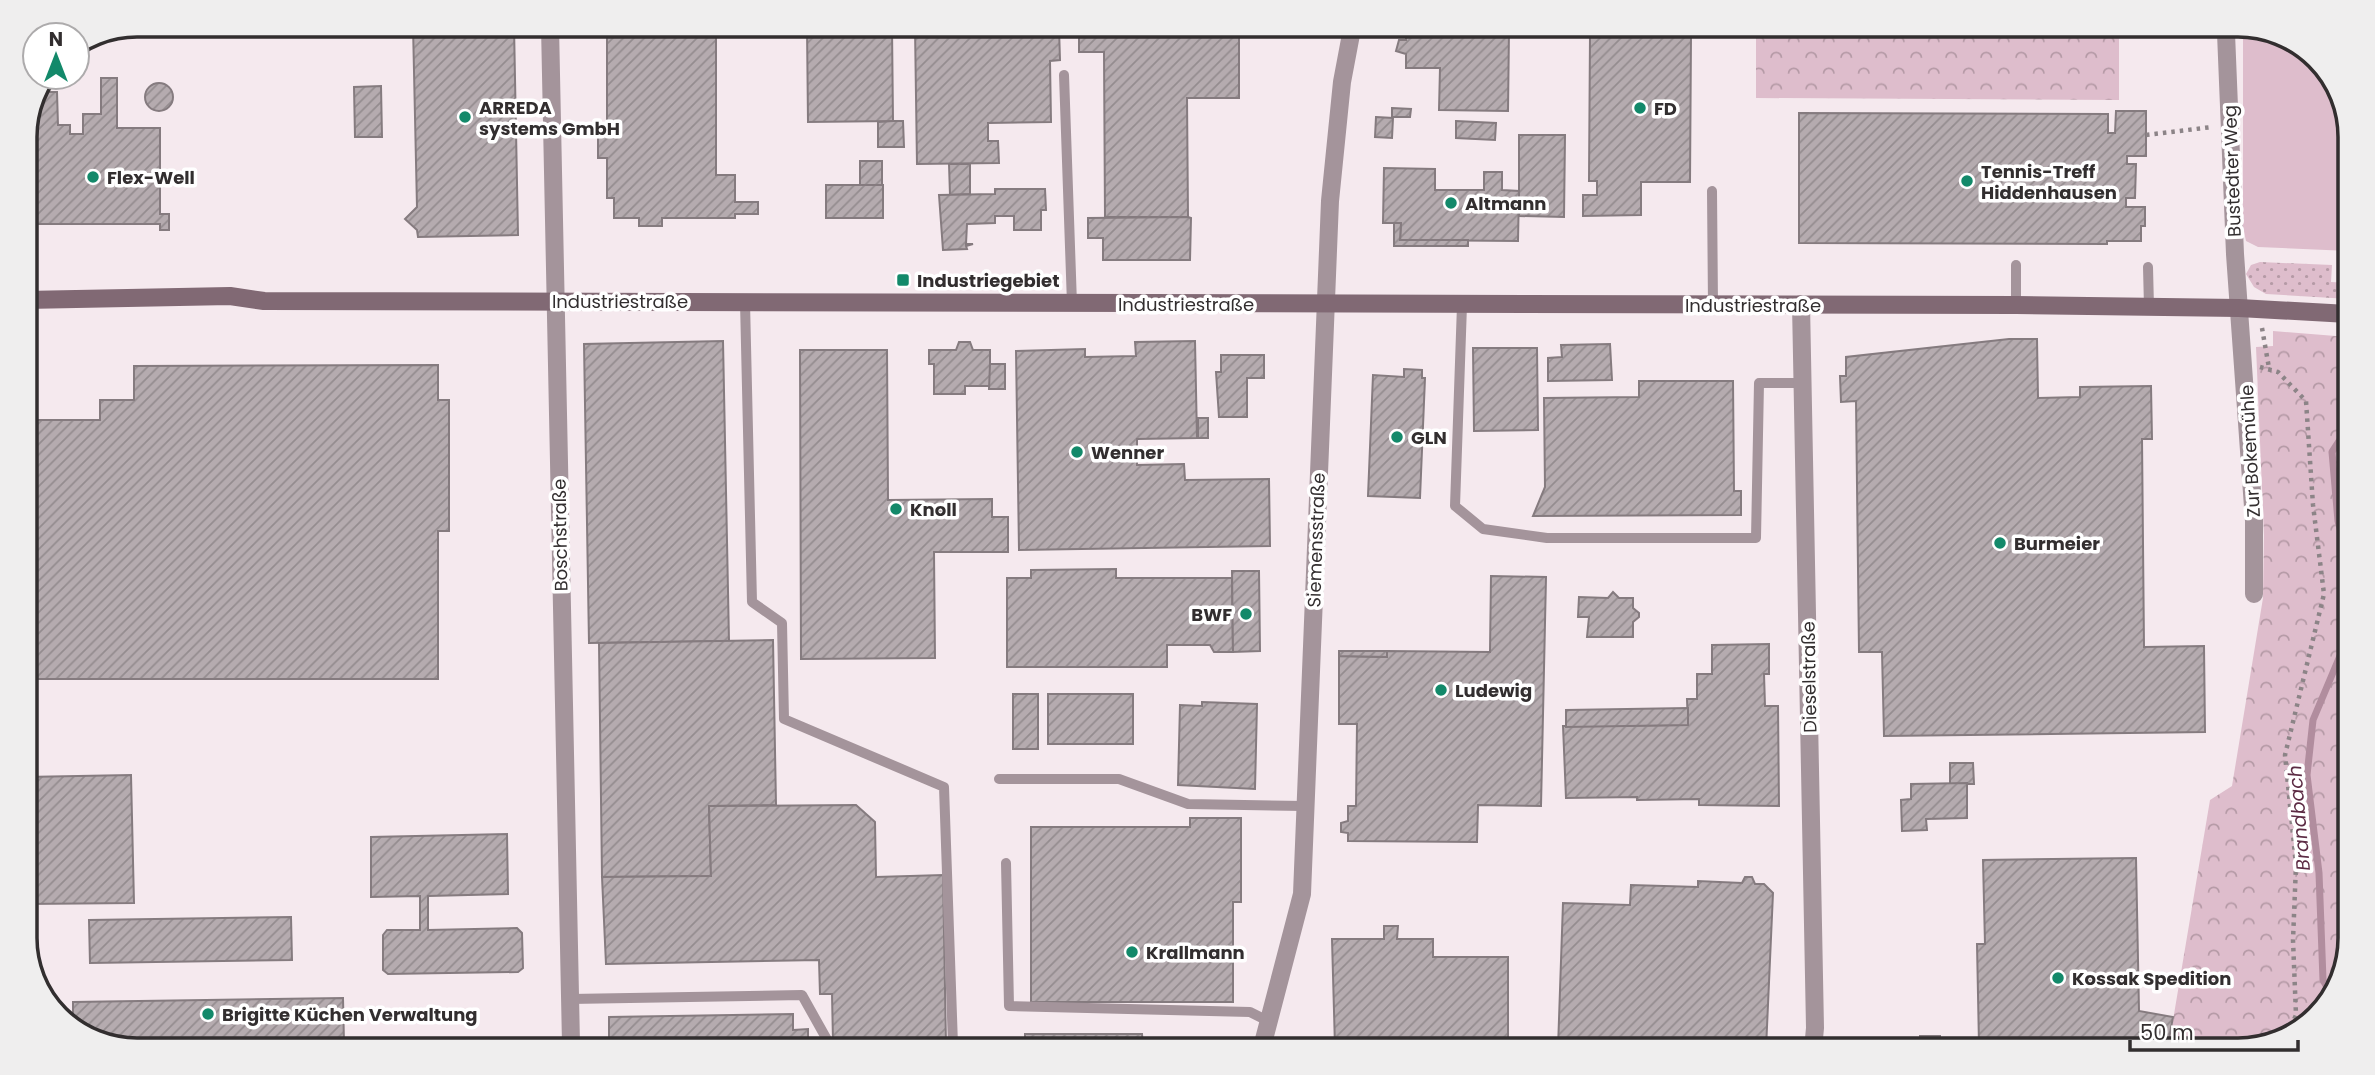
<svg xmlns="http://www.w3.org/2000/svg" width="2375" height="1075" font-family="Poppins,sans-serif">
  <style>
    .grass { fill: url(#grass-dots) }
    .forest { fill: url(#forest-crowns) }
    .park { fill: #debdcc }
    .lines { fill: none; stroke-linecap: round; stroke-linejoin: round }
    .stream { stroke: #b18d9e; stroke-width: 7 }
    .building { fill: url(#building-hatch); stroke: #857b7f; stroke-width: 2 }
    .path { stroke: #8c8487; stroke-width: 4.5; stroke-dasharray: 3.5 5; stroke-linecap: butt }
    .lane { stroke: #a4949b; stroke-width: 10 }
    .street { stroke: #a4949b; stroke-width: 18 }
    .secondary { stroke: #816974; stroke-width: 18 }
    .poi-dot { fill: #13896a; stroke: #fff; stroke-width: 2.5 }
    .labels { text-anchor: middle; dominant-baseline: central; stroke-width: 7; stroke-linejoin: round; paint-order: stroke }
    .poi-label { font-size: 18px; font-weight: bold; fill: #322e2f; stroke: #fff; text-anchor: start }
    .street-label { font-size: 18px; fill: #322e2f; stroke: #fff }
    .water-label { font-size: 19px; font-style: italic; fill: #5c2b44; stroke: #fff }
    .rim { fill: none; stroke: #322e2f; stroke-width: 3.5 }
  </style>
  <defs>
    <pattern id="grass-dots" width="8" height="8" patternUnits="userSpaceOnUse" patternTransform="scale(1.75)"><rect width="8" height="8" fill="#debdcc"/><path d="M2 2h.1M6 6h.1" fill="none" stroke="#b59aa6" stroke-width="1.8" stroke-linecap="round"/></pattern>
    <pattern id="forest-crowns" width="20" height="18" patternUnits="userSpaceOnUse" patternTransform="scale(1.75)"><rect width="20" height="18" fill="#debdcc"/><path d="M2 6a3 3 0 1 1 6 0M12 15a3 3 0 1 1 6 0" fill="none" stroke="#b59aa6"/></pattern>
    <pattern id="building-hatch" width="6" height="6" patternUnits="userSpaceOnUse" patternTransform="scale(1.75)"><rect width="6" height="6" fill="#b5abaf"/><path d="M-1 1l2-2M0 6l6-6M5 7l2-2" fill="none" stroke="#948c8f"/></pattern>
  </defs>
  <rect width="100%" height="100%" fill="#f5e9ee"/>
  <path class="grass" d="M2260,262L2332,265L2331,282L2349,283V299L2266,294L2254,287L2246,274L2251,265Z"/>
  <g class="forest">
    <path d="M1756,31L2119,33V100L1756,98Z"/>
    <path d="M2273,331L2348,337L2342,981L2300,1032L2239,1050H2168L2210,800L2232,786L2263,598L2264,535L2256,347L2273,346Z"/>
  </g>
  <path class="park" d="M2243,33H2281L2331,74L2350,130L2349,251L2258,247L2246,241L2243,227Z"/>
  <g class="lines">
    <g class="stream">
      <path d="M2346,550L2338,521L2332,452L2347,429"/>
      <path d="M2331,994L2323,980L2319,873L2307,775L2313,720L2345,644"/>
    </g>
  </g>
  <g class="building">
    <path d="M413,26H514L518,235L418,237L417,230L405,219L417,207Z"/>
    <path d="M607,26L716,27V175H735V202H758V214H735V218H662V226H639V218H614V198H607V158H598V137H607Z"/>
    <path d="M807,27L892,28L893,121L808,122Z"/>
    <path d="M915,28H1059L1060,60L1050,61L1051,122L988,123V141H998L999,163L917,164Z"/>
    <path d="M1079,28L1239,29V98H1187L1188,217H1105L1104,52H1079Z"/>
    <path d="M1406,30H1509L1508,111L1439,110L1440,68H1406V54L1396,51L1399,40H1406Z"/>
    <path d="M1582,30L1640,31V35H1691L1690,182H1641V215L1583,216V195H1597V181H1589L1590,35H1582Z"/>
    <path d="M101,78H117V128H160V214H169V230H160V224H25V130L42,92H57L58,125H70V134H83V114H101Z"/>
    <circle cx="159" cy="97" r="14"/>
    <path d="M381,86L382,137H355L354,87Z"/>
    <path d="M1392,108L1411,109L1410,117H1392Z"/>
    <path d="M2116,111H2146V156H2127V164H2136L2135,198H2126V207H2145V226H2141V241H2107V244L1799,243V113L2108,114V133H2115Z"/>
    <path d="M1376,117L1393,118L1392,138L1375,137Z"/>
    <path d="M893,121H903L904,147H878V122Z"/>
    <path d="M1456,121L1496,123L1495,140L1456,138Z"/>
    <path d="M1519,135H1565L1564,217L1519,216Z"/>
    <rect x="860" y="161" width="22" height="24"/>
    <path d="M949,164H970V194L950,195Z"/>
    <path d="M1384,168L1435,169V190H1484V172H1502V190L1519,191L1518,241L1400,240L1401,223H1383Z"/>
    <rect x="826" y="185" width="57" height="33"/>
    <path d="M995,189H1045L1046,210H1041V230H1014V216H995V223L967,224L966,244H973L966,246L967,249L943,250L939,195L995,194Z"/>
    <path d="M1188,217L1191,218L1190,260H1103V238H1088V218Z"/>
    <path d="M1394,223H1401L1400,240H1468V246H1394Z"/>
    <path d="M2009,339H2037L2038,398L2080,397V387L2151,386L2152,439H2142L2144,647L2204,646L2205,732L1884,736L1882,652H1859L1856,401L1841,402L1840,376H1846V357Z"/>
    <path d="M723,341L729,641L589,643L584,344Z"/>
    <path d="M1195,341L1197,438L1137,439V465L1184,464L1185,480L1269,479L1270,546L1019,550L1016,351L1085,349V357L1136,356L1135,342Z"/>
    <path d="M959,342H970L973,350H990V386H965V394H934V364H929V350H956Z"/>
    <path d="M1610,344L1612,380L1548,381V358L1562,357L1561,345Z"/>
    <path d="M1473,348H1537L1538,430L1474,431Z"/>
    <path d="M800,350H887L888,500L992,499V517H1008V552H934L935,658L801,659Z"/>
    <path d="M1221,355H1264V378H1247V417H1219L1216,372H1221Z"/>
    <path d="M990,364H1005V389H989Z"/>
    <path d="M438,365V400H449V531H438V679H28L25,420H100V400H134V366Z"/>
    <path d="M1404,369L1422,370V378H1425L1420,498L1368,496L1373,375L1404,377Z"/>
    <path d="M1639,381H1733L1734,491H1741V515L1533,516L1545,487L1544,398L1639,397Z"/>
    <rect x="1198" y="418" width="10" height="20"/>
    <path d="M1116,569V578H1232L1233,652H1214L1210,645H1167V667H1007V578H1031V570Z"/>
    <path d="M1232,571H1259L1260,651L1233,652Z"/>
    <path d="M1491,576L1546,577L1541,806L1478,805L1477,842L1348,841V833L1341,832V823L1348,821V806H1356L1357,724H1339V656L1387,657V651L1490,652Z"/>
    <path d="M1613,592L1619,598H1633V608L1639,613V617L1633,622V637H1587L1589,617H1578L1579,597L1608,598Z"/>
    <path d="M773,640L776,805L709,806L711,876L602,877L599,643Z"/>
    <path d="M1769,644V674H1764L1765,706H1778L1779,806L1699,805V799L1637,800V797L1566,798L1563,726L1688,725L1687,699H1697V674H1712V645Z"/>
    <path d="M1339,651H1387V657L1339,656Z"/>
    <rect x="1013" y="694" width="25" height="55"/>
    <rect x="1048" y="694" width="85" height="50"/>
    <path d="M1202,702L1257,704L1255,789L1178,785L1180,705L1202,706Z"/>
    <path d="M1688,708V725L1566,727V710Z"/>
    <path d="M1950,763H1973L1974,784H1950Z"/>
    <path d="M131,775L134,903L25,904V777Z"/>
    <path d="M1967,783V818L1926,819L1927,830L1902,831L1901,800L1911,799V784Z"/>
    <path d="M856,805L875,822L876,877L943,875L946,1045H852V1040L833,1041L832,994H820L819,960L606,964L602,877L711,876L709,806Z"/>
    <path d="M1190,818H1241V902H1233V1002H1031V827H1190Z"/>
    <path d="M507,834L508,894L428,896V930L517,928L522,933L523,968L518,972L388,974L383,970V935L387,930H420V896L371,897V837Z"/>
    <path d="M2136,858L2139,1011L2173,1017L2167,1050L1920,1049V1036H1940V1046L1979,1045L1977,944H1985L1983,860Z"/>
    <path d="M1745,877H1752L1755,884H1764L1773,893L1766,1049L1558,1048L1563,903L1630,905L1631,885L1698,887V881L1742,883Z"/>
    <path d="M291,917L292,960L90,963L89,920Z"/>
    <path d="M1384,926H1398L1397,939H1433V957H1508V1048L1335,1047L1332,939H1384Z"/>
    <path d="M343,998L344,1043L94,1042L73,1026V1002Z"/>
    <path d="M793,1014V1030L808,1029V1045L609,1044V1017Z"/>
    <path d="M1025,1034H1142L1143,1046H1025Z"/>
  </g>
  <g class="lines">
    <g class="path">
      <path d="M2146,135L2212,127"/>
      <path d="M2262,328L2269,368"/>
      <path d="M2260,367L2278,372L2306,401L2313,505L2324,594L2285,755L2296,865L2293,940L2296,1015L2287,1036"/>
    </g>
    <g class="lane">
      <path d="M1064,75L1072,304"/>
      <path d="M1712,191L1713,305"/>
      <path d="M2016,265V305"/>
      <path d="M2148,267L2149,307"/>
      <path d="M745,302L752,602L782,623L784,719L944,787L953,1045"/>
      <path d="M1462,305L1455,506L1483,529L1547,538H1756L1759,383H1803"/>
      <path d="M999,779H1119L1188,804L1304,806"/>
      <path d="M1006,863L1009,1006L1250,1012L1268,1021"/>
      <path d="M570,999L802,995L830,1045"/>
    </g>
    <g class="street">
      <path d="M550,26L571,1044"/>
      <path d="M2226,33L2235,254L2254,521V594"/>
      <path d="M1801,304L1815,1028L1813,1049"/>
      <path d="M1262,1047L1302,894L1330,201L1342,82L1352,29"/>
    </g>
    <path class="secondary" d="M25,300L230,296L264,301L2016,305L2239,308L2348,314"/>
  </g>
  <g class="poi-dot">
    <circle cx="1640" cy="108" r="7"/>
    <circle cx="465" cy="117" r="7"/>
    <circle cx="93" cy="177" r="7"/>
    <circle cx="1967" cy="181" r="7"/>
    <circle cx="1451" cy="203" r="7"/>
    <rect x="896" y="273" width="14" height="14" rx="3.5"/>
    <circle cx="1397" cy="437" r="7"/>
    <circle cx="1077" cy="452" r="7"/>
    <circle cx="896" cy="509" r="7"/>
    <circle cx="2000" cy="543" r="7"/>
    <circle cx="1246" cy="614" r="7"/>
    <circle cx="1441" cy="690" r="7"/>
    <circle cx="1132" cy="952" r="7"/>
    <circle cx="2058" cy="978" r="7"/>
    <circle cx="208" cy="1014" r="7"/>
  </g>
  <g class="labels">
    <g class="poi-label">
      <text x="479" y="107">ARREDA<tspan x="479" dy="21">systems GmbH</tspan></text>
      <text x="1654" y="108">FD</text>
      <text x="1981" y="171">Tennis-Treff<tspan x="1981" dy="21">Hiddenhausen</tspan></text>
      <text x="107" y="177">Flex-Well</text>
      <text x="1465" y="203">Altmann</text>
      <text x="917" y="280">Industriegebiet</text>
      <text x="1411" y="437">GLN</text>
      <text x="1091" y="452">Wenner</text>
      <text x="910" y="509">Knoll</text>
      <text x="2014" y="543">Burmeier</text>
      <text x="1232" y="614" text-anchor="end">BWF</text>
      <text x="1455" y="690">Ludewig</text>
      <text x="1146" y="952">Krallmann</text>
      <text x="2072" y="978">Kossak Spedition</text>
      <text x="222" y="1014">Brigitte Küchen Verwaltung</text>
    </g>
    <g class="street-label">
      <text transform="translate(2232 171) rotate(-92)">Bustedter Weg</text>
      <text x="620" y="301">Industriestraße</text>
      <text x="1186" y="304">Industriestraße</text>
      <text x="1753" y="305">Industriestraße</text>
      <text transform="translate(2250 451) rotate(-93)">Zur Bokemühle</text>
      <text transform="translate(560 535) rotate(-91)">Boschstraße</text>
      <text transform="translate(1316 540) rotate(-88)">Siemensstraße</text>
      <text transform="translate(1809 677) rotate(-91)">Dieselstraße</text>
    </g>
    <g class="water-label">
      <text transform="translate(2299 818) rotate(-95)">Brandbach</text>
    </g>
  </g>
  <path d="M0 0H2375V1075H0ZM137 37H2238A100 100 0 0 1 2338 137V938A100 100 0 0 1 2238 1038H137A100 100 0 0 1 37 938V137A100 100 0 0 1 137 37Z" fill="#efeeee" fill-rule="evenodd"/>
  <path class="rim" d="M137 37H2238A100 100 0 0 1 2338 137V938A100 100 0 0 1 2238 1038H137A100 100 0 0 1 37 938V137A100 100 0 0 1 137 37Z"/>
  <g transform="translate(56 56)"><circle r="33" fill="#ffffff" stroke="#adabac" stroke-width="2"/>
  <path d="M0-5L12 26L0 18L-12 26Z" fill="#13896a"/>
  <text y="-10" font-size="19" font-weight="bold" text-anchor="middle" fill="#322e2f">N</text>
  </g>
  <path d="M2130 1040v10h168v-10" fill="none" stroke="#322e2f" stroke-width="3.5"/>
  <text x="2140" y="1040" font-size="21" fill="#322e2f" stroke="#ffffff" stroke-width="5" paint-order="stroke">50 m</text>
</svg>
